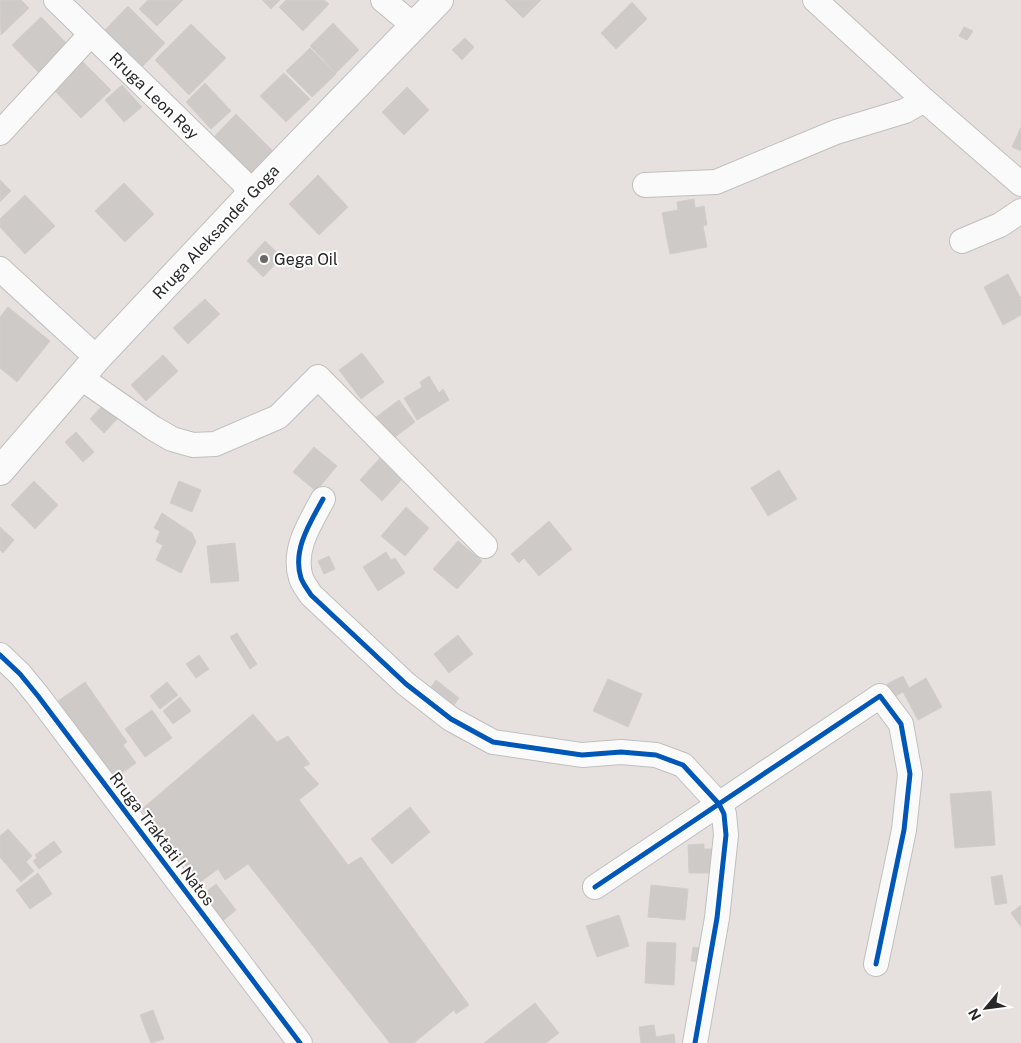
<svg xmlns="http://www.w3.org/2000/svg" width="1021" height="1043" font-family="'Public Sans',sans-serif">
  <style>
    .building { fill: #cdcac8; stroke: #d1cdca }
    .lines { fill: none; stroke-linecap: round; stroke-linejoin: round }
    .minor-casing { stroke: #c0bfbf; stroke-width: 26 }
    .secondary-casing { stroke: #c0bfbf; stroke-width: 30 }
    .minor { stroke: #fbfafa; stroke-width: 24 }
    .secondary { stroke: #fbfafa; stroke-width: 28 }
    .cycleway-casing { stroke: #fff; stroke-width: 8 }
    .cycleway { stroke: #0057b8; stroke-width: 5 }
    .poi-dot { fill: #6a6968; stroke: #fff; stroke-width: 2 }
    .labels { text-anchor: middle; dominant-baseline: central; stroke-width: 4; stroke-linejoin: round; paint-order: stroke }
    .street-label { font-size: 16px; fill: #282828; stroke: #fff }
    .poi-label { font-size: 16px; fill: #282828; stroke: #fff; text-anchor: start }
  </style>
  <rect width="100%" height="100%" fill="#e6e1de"/>
  <g class="building">
    <path d="M0,0H21L29,8L1,35Z"/>
    <path d="M148,0H183L157,26L139,9Z"/>
    <path d="M262,0H280L271,9Z"/>
    <path d="M286,0H324L329,4L303,31L279,7Z"/>
    <path d="M505,0H541L523,18Z"/>
    <path d="M632,2L647,19L616,49L601,33Z"/>
    <path d="M128,6L165,43L141,68L104,31Z"/>
    <path d="M41,17L71,48L42,76L12,45Z"/>
    <path d="M333,23L359,50L336,73L310,46Z"/>
    <path d="M191,24L226,58L189,95L155,60Z"/>
    <path d="M964,27L973,31L967,40L959,36Z"/>
    <path d="M465,38L474,47L462,60L452,50Z"/>
    <path d="M310,48L336,74L312,97L286,71Z"/>
    <path d="M80,59L111,90L81,118L51,87Z"/>
    <path d="M284,73L310,99L286,122L260,96Z"/>
    <path d="M205,83L231,111L211,129L186,102Z"/>
    <path d="M122,85L142,107L124,122L105,100Z"/>
    <path d="M407,87L429,110L404,135L382,112Z"/>
    <path d="M236,114L273,151L249,175L212,139Z"/>
    <path d="M1021,127V151L1012,147Z"/>
    <path d="M318,175L348,207L319,235L289,204Z"/>
    <path d="M0,180L11,191L0,202Z"/>
    <path d="M124,183L154,214L125,242L95,211Z"/>
    <path d="M25,195L55,226L25,254L0,227V219Z"/>
    <path d="M694,199L695,208L704,206L707,225L703,226L707,247L670,254L662,213L678,210L677,202Z"/>
    <path d="M265,241L282,257L263,277L247,261Z"/>
    <path d="M1008,274L1021,299V315L1003,325L984,287Z"/>
    <path d="M205,299L220,314L188,344L173,328Z"/>
    <path d="M8,307L50,341L17,382L0,368V317Z"/>
    <path d="M362,353L384,382L361,399L339,370Z"/>
    <path d="M163,355L178,371L146,401L131,385Z"/>
    <path d="M429,376L439,393L443,389L449,400L417,420L404,398L422,387L420,382Z"/>
    <path d="M399,400L415,422L391,440L375,418Z"/>
    <path d="M105,403L119,417L104,433L90,419Z"/>
    <path d="M76,432L94,452L83,462L65,442Z"/>
    <path d="M314,447L337,466L316,491L293,472Z"/>
    <path d="M381,457L404,477L382,501L360,480Z"/>
    <path d="M779,470L797,499L768,516L751,488Z"/>
    <path d="M34,481L58,505L35,529L11,505Z"/>
    <path d="M179,481L201,490L192,512L170,503Z"/>
    <path d="M406,507L429,528L405,556L381,536Z"/>
    <path d="M162,513L192,533L196,542L181,573L156,560L163,545L156,542L160,531L154,528Z"/>
    <path d="M549,521L572,549L539,576L524,558L519,563L511,554Z"/>
    <path d="M0,527L14,540L3,553L0,550Z"/>
    <path d="M458,541L482,561L457,589L433,569Z"/>
    <path d="M235,543L239,581L211,583L207,546Z"/>
    <path d="M386,552L391,560L395,558L405,573L378,591L363,567Z"/>
    <path d="M329,556L335,569L324,574L318,561Z"/>
    <path d="M237,633L257,664L250,669L230,637Z"/>
    <path d="M458,635L473,654L449,673L434,654Z"/>
    <path d="M199,655L209,669L196,678L186,664Z"/>
    <path d="M903,676L909,688L926,678L942,707L918,720L903,692L894,697L887,684Z"/>
    <path d="M608,679L642,694L628,727L593,711Z"/>
    <path d="M436,680L459,698L451,709L428,691Z"/>
    <path d="M85,682L127,742L123,745L136,763L113,779L58,701Z"/>
    <path d="M167,682L178,695L160,709L150,696Z"/>
    <path d="M180,697L191,711L173,724L163,711Z"/>
    <path d="M152,710L172,738L145,757L125,729Z"/>
    <path d="M253,714L277,742L288,736L310,764L303,767L319,784L299,800L348,865L361,857L469,1005L456,1014L454,1010L414,1043H390L248,864L225,880L218,869L199,883L142,809Z"/>
    <path d="M991,791L995,845L955,848L950,794Z"/>
    <path d="M410,807L430,832L392,864L371,839Z"/>
    <path d="M8,829L32,856L26,862L34,871L21,882L0,857V836Z"/>
    <path d="M54,841L62,852L39,869L33,861L37,858L35,855Z"/>
    <path d="M704,844V849H716L717,873H689L688,845Z"/>
    <path d="M38,873L52,894L30,909L16,890Z"/>
    <path d="M1002,875L1007,903L995,905L991,877Z"/>
    <path d="M216,884L236,910L219,924L198,898Z"/>
    <path d="M651,885L688,889L685,920L648,917Z"/>
    <path d="M1021,905V927L1011,913Z"/>
    <path d="M619,915L629,946L597,957L586,926Z"/>
    <path d="M647,942L676,943L674,985L645,983Z"/>
    <path d="M693,947L701,948L699,962L691,961Z"/>
    <path d="M535,1003L559,1033L546,1043H484Z"/>
    <path d="M153,1010L164,1039L151,1043L140,1015Z"/>
    <path d="M654,1025L656,1037L674,1034L675,1043H641L639,1027Z"/>
  </g>
  <g class="lines">
    <g class="minor-casing">
      <g id="minor">
        <path d="M56,0L243,182L251,194"/>
        <path d="M383,0L413,25"/>
        <path d="M815,0L924,100L1021,184"/>
        <path d="M0,133L90,35"/>
        <path d="M645,185L716,182L836,132L905,111L924,100"/>
        <path d="M962,241L1000,225L1021,211"/>
        <path d="M0,269L97,358"/>
        <path d="M80,377L153,428L172,439L193,445L215,444L278,417L318,377L485,546"/>
        <path d="M323,499C310,523 292,550 301,578C303,584 308,590 311,595L406,684L451,719L493,742L582,755L621,752L656,755L683,765L719,804L724,814L726,835L717,918L695,1043"/>
        <path d="M0,655L20,674L38,696L300,1043"/>
        <path d="M595,887L880,696L901,724L910,774L904,830L876,964"/>
      </g>
    </g>
    <g class="secondary-casing">
      <path id="secondary" d="M0,471L97,358L251,194L439,0"/>
    </g>
    <use href="#minor" class="minor"/>
    <use href="#secondary" class="secondary"/>
    <g class="cycleway-casing">
      <g id="cycleway">
        <path d="M323,499C310,523 292,550 301,578C303,584 308,590 311,595L406,684L451,719L493,742L582,755L621,752L656,755L683,765L719,804L724,814L726,835L717,918L695,1043"/>
        <path d="M0,655L20,674L38,696L300,1043"/>
        <path d="M595,887L880,696L901,724L910,774L904,830L876,964"/>
      </g>
    </g>
    <use href="#cycleway" class="cycleway"/>
  </g>
  <circle class="poi-dot" cx="264" cy="259" r="5"/>
  <g class="labels">
    <g class="street-label">
      <text transform="translate(154 96) rotate(44)">Rruga Leon Rey</text>
      <text transform="translate(216 232) rotate(-47)">Rruga Aleksander Goga</text>
      <text transform="translate(162 839) rotate(53)">Rruga Traktati I Natos</text>
    </g>
    <g class="poi-label">
      <text x="274" y="259">Gega Oil</text>
    </g>
  </g>
  <g transform="translate(986 1008) rotate(241)" stroke="#ffffff" stroke-width="4" paint-order="stroke">
  <path d="M0-4L9 19L0 12L-9 19Z" fill="#282828"/>
  <text y="-8" font-size="14" font-weight="bold" text-anchor="middle" fill="#282828">N</text>
  </g>
</svg>
